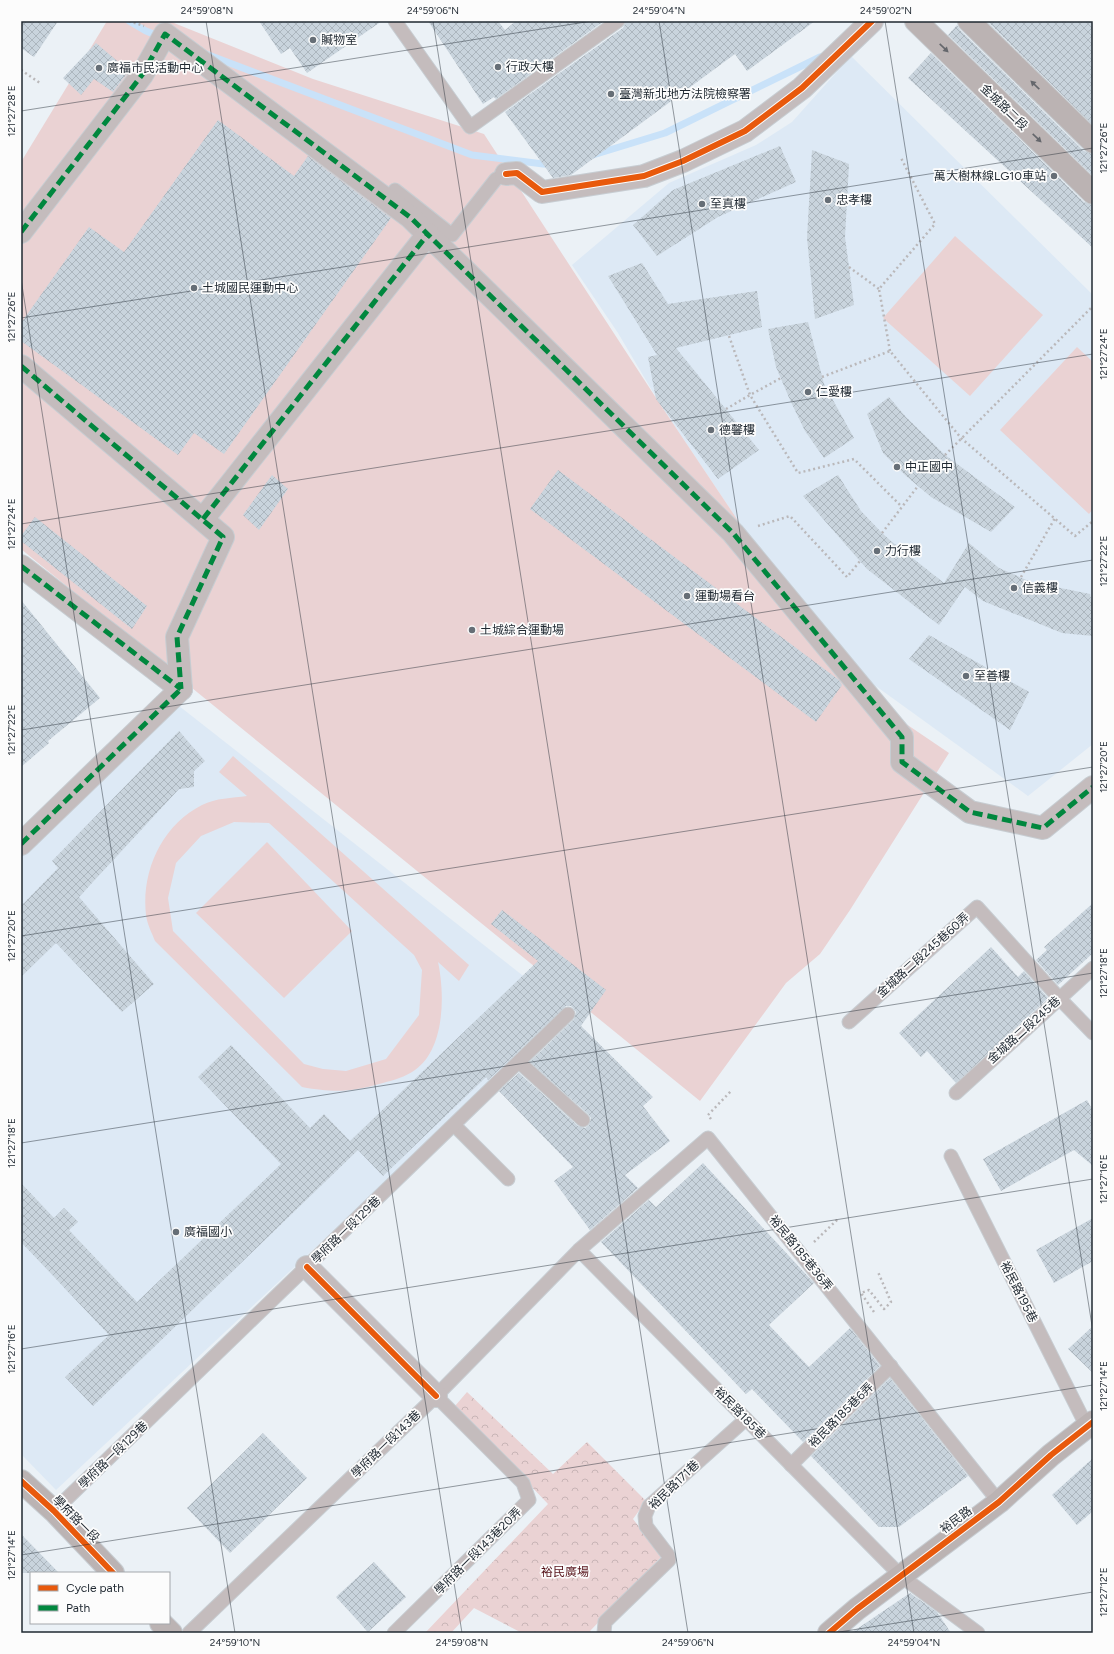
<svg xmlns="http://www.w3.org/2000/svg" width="1114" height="1654" font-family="Figtree,'Noto Sans TC',sans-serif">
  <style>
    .built { fill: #dde9f5 }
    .park { fill: url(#park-crowns) }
    .pitch { fill: #ead2d3; fill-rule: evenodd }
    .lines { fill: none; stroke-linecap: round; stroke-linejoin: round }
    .stream { stroke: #c9e2f9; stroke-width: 7 }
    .building { fill: url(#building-cross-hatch) }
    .lane-casing { stroke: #c7cdd2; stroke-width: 15 }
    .street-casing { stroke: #c7cdd2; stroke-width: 24 }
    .secondary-casing { stroke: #c7cdd2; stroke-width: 24 }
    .path { stroke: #bab8ba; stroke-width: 2.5; stroke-dasharray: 2 3; stroke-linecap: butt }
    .lane { stroke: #c4bcbd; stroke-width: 13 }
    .street { stroke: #c4bcbd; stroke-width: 22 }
    .secondary { stroke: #bbb3b3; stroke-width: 22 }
    .quiet { stroke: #00873e; stroke-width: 5; stroke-dasharray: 10 5; stroke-linecap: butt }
    .cycleway-casing { stroke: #fcfcfc; stroke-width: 8 }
    .cycleway { stroke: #e8590c; stroke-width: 6 }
    .oneway { fill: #65676c }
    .ticks { fill: none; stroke: #1f2831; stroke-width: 1; stroke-opacity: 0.45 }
    .poi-dot { fill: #666e76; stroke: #fcfcfc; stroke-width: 1.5 }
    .labels { text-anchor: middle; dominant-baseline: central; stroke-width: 3.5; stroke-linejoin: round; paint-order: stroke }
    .poi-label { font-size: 12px; fill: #1f2831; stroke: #fcfcfc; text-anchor: start }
    .street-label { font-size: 12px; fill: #1f2831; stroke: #fcfcfc }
    .park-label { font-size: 12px; fill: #56131a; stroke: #fcfcfc }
    .neatline { fill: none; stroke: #1f2831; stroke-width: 1.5 }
    .ticks-label { font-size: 10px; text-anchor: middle; fill: #1f2831 }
  </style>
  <defs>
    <pattern id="park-crowns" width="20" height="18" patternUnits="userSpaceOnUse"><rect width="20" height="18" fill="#ead2d3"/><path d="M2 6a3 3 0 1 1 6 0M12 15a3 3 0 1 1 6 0" fill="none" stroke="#c8b4b6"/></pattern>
    <pattern id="building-cross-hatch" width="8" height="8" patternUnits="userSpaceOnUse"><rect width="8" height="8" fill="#c9d4dd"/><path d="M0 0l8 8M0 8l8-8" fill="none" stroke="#acb6be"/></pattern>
  </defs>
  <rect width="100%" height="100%" fill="#ebf1f6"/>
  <g class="built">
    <path d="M851,56L1093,295V744L1028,796L855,671L753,543L660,404L618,333L572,265L669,183L756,145L792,122Z"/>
    <path d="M174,702L568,1011L56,1490L21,1454V854Z"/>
  </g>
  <path class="park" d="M467,1392L553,1474L587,1442L646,1501L633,1519L662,1556L590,1631L592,1633H522L474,1608L451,1633H425L548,1504L455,1406Z"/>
  <g class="pitch">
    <path d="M107,21H169L313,79L484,134L660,404L753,543L887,711L949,753L850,910L820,954L786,983L700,1101L21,549V162Z"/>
    <path d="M955,236L1043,315L970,396L883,318Z"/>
    <path d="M1077,347L1093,362V509L1089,514L1000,430Z"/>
    <path d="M233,756L469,965L459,981L438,962C445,994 445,1049 415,1070C405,1077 394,1080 383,1083C351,1092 335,1093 302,1087L155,941C152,933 147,924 146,915C141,871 162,825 202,805C216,798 232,798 247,796L219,772ZM234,822L269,823L414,955L422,970L419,1015L386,1059L346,1071L323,1069L304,1064L173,931L168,898L176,863L201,836Z"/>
    <path d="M267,842L352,931L284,998L196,913Z"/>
  </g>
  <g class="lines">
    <g class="stream">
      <path d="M129,21L146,31L161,37"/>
      <path d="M206,54L472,155L551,165"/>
      <path d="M593,155L665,133L820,57"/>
    </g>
  </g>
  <g class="building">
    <path d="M21,21H58L34,57L21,48Z"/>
    <path d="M259,21H382L307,73L290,48L281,54Z"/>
    <path d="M428,21H498L505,30L516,21H604L496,99L494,97L483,104Z"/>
    <path d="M626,21H815L747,71L735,54L571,175L553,178L505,112L623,28Z"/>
    <path d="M987,21H1093V125Z"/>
    <path d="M957,25L960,30L1084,151L1093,154V176L948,35Z"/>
    <path d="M96,43L129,71L113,92L94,79L81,95L63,78Z"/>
    <path d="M931,53L1084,202L1093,205V248L908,78Z"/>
    <path d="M218,120L294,176L308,156L391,218L224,454L194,433L178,455L21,341V323L89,227L124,252Z"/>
    <path d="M780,146L796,182L718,217L657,256L633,225L673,190Z"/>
    <path d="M812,150L849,164L845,237L854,305L815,319L807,238Z"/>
    <path d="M642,263L668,304L757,291L762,327L676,348L759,450L718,479L656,399L648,357L657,355L608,276Z"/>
    <path d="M808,322L824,384L854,438L824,458L805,431L790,400L776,367L768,329Z"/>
    <path d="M889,397L906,417L945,455L1015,507L991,532L931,497L905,475L883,453L867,414Z"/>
    <path d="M558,470L839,680L842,685L816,722L530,509Z"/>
    <path d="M272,475L288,489L259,530L243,515Z"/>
    <path d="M838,475L861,511L882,533L891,541L944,583L969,543L999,568L1031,582L1090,594L1093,607V636L1062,633L983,601L965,587L939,625L867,569L803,496Z"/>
    <path d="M35,517L147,606L132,629L21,541V536Z"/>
    <path d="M21,600L100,698L48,741L49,743L21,767Z"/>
    <path d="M929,635L1029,692L1010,730L909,659Z"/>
    <path d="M179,731L205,761L194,771V787L179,789L79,897L154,984L122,1012L56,943L21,977V906L58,868L52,861Z"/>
    <path d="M1093,903V953L1058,985L1036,960L1047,950L1044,947Z"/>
    <path d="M502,910L606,990L581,1026L653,1097L643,1106L670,1141L625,1175L638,1188L590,1230L554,1181L573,1167L499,1091L519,1073L578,1126L585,1128L589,1125L591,1118L588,1114L530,1062L574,1019L576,1012L574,1009L571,1006H566L488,1080L486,1077L383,1176L358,1150L93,1406L65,1377L109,1335L21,1242V1183L54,1218L64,1208L78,1222L69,1230L137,1302L281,1164L198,1077L231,1045L310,1128L324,1114L350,1141L538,961L491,924Z"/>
    <path d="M991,947L1018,977L1024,971L1048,998L956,1083L927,1051L921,1057L899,1033Z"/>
    <path d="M1087,1100L1093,1111V1166L1074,1150L1001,1191L983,1159Z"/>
    <path d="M703,1163L814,1283L769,1325L809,1367L850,1328L880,1366L803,1442L752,1389L746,1394L601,1242L649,1200L656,1207Z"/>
    <path d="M1093,1218V1261L1054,1283L1036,1250Z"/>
    <path d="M1093,1326V1373L1068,1349Z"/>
    <path d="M890,1378L968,1476L899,1527H879L811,1456Z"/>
    <path d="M263,1433L307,1478L230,1553L187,1508Z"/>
    <path d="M1093,1458V1511L1077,1525L1052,1495Z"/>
    <path d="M21,1534L59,1573H21Z"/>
    <path d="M374,1562L406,1597L368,1632L336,1597Z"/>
    <path d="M910,1593L937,1612L951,1633H851Z"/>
  </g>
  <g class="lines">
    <g class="lane-casing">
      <g id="lane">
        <path d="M395,21L470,127L618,21"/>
        <path d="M395,190L452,235L496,179L506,174"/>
        <path d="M849,1022L977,907L1059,998L1093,1033"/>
        <path d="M519,1062L583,1120"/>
        <path d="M956,1093L1093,968"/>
        <path d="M454,1125L508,1179"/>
        <path d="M951,1156L1087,1427"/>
        <path d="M579,1250L901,1576L978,1633"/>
        <path d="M791,1465L891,1366"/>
        <path d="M54,1511L568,1014"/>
        <path d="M189,1633L436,1396L579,1250L708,1138L999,1502"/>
        <path d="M394,1633L529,1500L523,1483L436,1396"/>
        <path d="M604,1633L605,1622L669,1560L668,1555L646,1526L645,1516L649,1506L746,1419"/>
      </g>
    </g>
    <g class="street-casing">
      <g id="street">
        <path d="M506,174L517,173L542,192L644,176L683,161L745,131L802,88L872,21"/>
        <path d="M21,232L142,75L165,34L410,217L733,533L902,737V762L970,812L1043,828L1093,787"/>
        <path d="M21,366L223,537L177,637L181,689"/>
        <path d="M203,519L428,234"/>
        <path d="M21,566L181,689"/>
        <path d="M21,844L181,689"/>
        <path d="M307,1267L436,1396"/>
      </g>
    </g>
    <g class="secondary-casing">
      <g id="secondary">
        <path d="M916,21L1093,193"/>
        <path d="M969,21L1093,142"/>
        <path d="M21,1481L54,1511L113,1573"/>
        <path d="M161,1623L171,1633"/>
        <path d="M829,1633L857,1609L999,1502L1051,1455L1093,1422"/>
      </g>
    </g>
    <g class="path">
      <path d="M129,21L144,26"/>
      <path d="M21,70L40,83"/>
      <path d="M849,267L879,289"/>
      <path d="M729,336L750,395L781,378"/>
      <path d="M890,351L879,289L935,224L901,158"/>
      <path d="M822,377L890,351L961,438L1075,536L1093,521"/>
      <path d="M726,409L750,395L798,473L854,459L902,507"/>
      <path d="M945,455L1093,306"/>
      <path d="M758,526L790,516L847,577L860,561"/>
      <path d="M882,533L918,486"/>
      <path d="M1021,577L1055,518"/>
      <path d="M711,1119L708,1115L732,1090"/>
      <path d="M814,1242L838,1219"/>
      <path d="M874,1312L861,1293L869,1290L884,1309L891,1302L878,1272"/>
    </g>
    <use href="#lane" class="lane"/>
    <use href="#street" class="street"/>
    <use href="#secondary" class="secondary"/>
    <g class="quiet">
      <path d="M21,232L142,75L165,34L410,217L733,533L902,737V762L970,812L1043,828L1093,787"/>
      <path d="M21,366L223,537L177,637L181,689"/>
      <path d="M203,519L428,234"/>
      <path d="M21,566L181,689"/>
      <path d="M21,844L181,689"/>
    </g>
    <g class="cycleway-casing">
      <g id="cycleway">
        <path d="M506,174L517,173L542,192L644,176L683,161L745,131L802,88L872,21"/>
        <path d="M307,1267L436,1396"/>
        <path d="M21,1481L54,1511L113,1573"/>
        <path d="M829,1633L857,1609L999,1502L1051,1455L1093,1422"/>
      </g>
    </g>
    <use href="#cycleway" class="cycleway"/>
  </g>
  <defs><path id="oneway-solid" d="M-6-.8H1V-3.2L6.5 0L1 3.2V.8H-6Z"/></defs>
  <g class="oneway">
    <use href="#oneway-solid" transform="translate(944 48) rotate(44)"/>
    <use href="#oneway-solid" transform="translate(1035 85) rotate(-136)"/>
    <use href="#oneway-solid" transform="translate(1037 138) rotate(44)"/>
  </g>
  <path class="ticks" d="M206,21L462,1633M433,21L688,1633M659,21L914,1633M885,21L1093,1332M21,111L592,21M21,279L235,1633M21,318L1093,148M21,524L1093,354M21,730L1093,560M21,936L1093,767M21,1143L1093,973M21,1349L1093,1179M21,1555L1093,1385M833,1633L1093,1592"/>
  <g class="poi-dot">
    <circle cx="313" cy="40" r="4"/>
    <circle cx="498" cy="67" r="4"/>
    <circle cx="99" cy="68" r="4"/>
    <circle cx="611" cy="94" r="4"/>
    <circle cx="1054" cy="176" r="4"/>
    <circle cx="828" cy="200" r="4"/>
    <circle cx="702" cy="204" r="4"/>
    <circle cx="194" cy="288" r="4"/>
    <circle cx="808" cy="392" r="4"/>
    <circle cx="711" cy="430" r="4"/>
    <circle cx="897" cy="467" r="4"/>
    <circle cx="877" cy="551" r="4"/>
    <circle cx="1014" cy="588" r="4"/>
    <circle cx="687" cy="596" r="4"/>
    <circle cx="472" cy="630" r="4"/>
    <circle cx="966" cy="676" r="4"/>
    <circle cx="176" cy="1232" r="4"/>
  </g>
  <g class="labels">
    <g class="poi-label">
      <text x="321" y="40">贓物室</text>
      <text x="506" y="67">行政大樓</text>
      <text x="107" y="68">廣福市民活動中心</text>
      <text x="619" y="94">臺灣新北地方法院檢察署</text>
      <text x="1046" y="176" text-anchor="end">萬大樹林線LG10車站</text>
      <text x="836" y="200">忠孝樓</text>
      <text x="710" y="204">至真樓</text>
      <text x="202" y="288">土城國民運動中心</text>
      <text x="816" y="392">仁愛樓</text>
      <text x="719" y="430">德馨樓</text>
      <text x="905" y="467">中正國中</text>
      <text x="885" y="551">力行樓</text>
      <text x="1022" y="588">信義樓</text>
      <text x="695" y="596">運動場看台</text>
      <text x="480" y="630">土城綜合運動場</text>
      <text x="974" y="676">至善樓</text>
      <text x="184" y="1232">廣福國小</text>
    </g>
    <g class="street-label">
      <text transform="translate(1004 107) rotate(44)">金城路二段</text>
      <text transform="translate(923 955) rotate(-42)">金城路二段245巷60弄</text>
      <text transform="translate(1024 1030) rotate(-42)">金城路二段245巷</text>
      <text transform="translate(346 1230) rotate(-44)">學府路一段129巷</text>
      <text transform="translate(801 1253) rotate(51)">裕民路185巷36弄</text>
      <text transform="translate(1019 1292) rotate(63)">裕民路195巷</text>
      <text transform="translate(740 1413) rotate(45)">裕民路185巷</text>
      <text transform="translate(841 1415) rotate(-45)">裕民路185巷6弄</text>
      <text transform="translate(386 1444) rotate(-44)">學府路一段143巷</text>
      <text transform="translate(113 1455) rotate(-44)">學府路一段129巷</text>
      <text transform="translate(674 1485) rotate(-44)">裕民路171巷</text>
      <text transform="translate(76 1519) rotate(45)">學府路一段</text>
      <text transform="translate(956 1520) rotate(-37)">裕民路</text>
      <text transform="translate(478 1551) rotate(-45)">學府路一段143巷20弄</text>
    </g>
    <g class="park-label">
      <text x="565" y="1572">裕民廣場</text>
    </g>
  </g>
  <rect width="1114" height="1654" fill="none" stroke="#fcfcfc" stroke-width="44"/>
  <rect x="30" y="1572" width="140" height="52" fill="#fcfcfc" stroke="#a4a7ab"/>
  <rect x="38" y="1585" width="20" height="6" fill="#e8590c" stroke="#a4a7ab"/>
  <text x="66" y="1592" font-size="12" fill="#1f2831">Cycle path</text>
  <rect x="38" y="1605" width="20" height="6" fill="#00873e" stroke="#a4a7ab"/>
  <text x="66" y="1612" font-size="12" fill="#1f2831">Path</text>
  <rect x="22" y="22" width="1070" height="1610" class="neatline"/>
  <g class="ticks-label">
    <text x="207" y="14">24°59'08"N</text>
    <text x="433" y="14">24°59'06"N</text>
    <text x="659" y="14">24°59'04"N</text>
    <text x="886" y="14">24°59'02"N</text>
    <text transform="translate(11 111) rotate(-90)" y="4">121°27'28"E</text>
    <text transform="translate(1103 148) rotate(-90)" y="4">121°27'26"E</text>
    <text transform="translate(11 317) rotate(-90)" y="4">121°27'26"E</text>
    <text transform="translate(1103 354) rotate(-90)" y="4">121°27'24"E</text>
    <text transform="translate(11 524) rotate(-90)" y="4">121°27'24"E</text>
    <text transform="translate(1103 561) rotate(-90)" y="4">121°27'22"E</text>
    <text transform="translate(11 730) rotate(-90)" y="4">121°27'22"E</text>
    <text transform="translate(1103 767) rotate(-90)" y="4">121°27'20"E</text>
    <text transform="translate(11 936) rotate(-90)" y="4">121°27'20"E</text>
    <text transform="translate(1103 973) rotate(-90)" y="4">121°27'18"E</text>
    <text transform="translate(11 1143) rotate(-90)" y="4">121°27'18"E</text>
    <text transform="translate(1103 1179) rotate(-90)" y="4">121°27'16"E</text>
    <text transform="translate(11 1349) rotate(-90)" y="4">121°27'16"E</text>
    <text transform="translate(1103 1386) rotate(-90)" y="4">121°27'14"E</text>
    <text transform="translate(11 1555) rotate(-90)" y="4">121°27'14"E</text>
    <text transform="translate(1103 1592) rotate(-90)" y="4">121°27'12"E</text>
    <text x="235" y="1646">24°59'10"N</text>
    <text x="462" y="1646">24°59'08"N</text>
    <text x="688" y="1646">24°59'06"N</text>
    <text x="914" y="1646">24°59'04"N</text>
  </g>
</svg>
